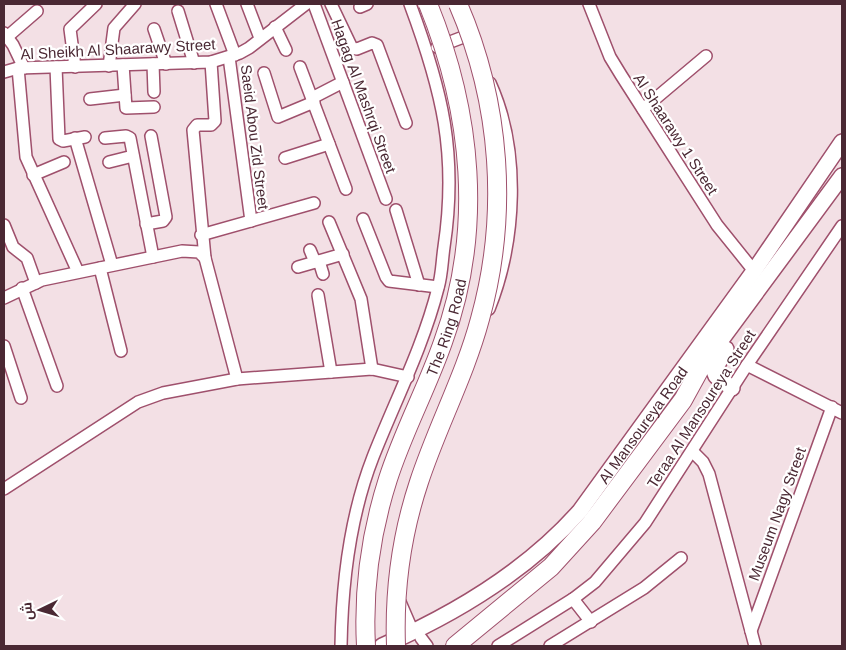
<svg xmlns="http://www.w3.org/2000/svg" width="846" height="650" font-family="Helvetica,Cairo,sans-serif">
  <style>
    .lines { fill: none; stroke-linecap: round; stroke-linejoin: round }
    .minor-casing { stroke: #9f506c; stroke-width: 14 }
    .major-casing { stroke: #9f506c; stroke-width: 18 }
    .highway-casing { stroke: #9f506c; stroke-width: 20 }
    .minor { stroke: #fff; stroke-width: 11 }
    .major { stroke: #fff; stroke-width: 15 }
    .highway { stroke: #fff; stroke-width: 18 }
    .highway-bridge-casing { stroke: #9f506c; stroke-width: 20; stroke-linecap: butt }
    .highway-bridge { stroke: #fff; stroke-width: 18 }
    .labels { text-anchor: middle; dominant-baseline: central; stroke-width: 4.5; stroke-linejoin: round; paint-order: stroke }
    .street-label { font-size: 15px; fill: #4a2833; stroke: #fff }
  </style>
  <rect width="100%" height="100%" fill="#f3e0e5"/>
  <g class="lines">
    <g class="minor-casing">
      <g id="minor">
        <path d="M216,4L235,55"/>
        <path d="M247,4L260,38"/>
        <path d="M314,4L386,199"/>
        <path d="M331,4L352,48L357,49L372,43L377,45L406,123"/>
        <path d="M589,4L610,57L621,75L717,225L754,271"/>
        <path d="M360,7L367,4"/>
        <path d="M178,11L194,63"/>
        <path d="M275,27L286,50"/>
        <path d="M154,29L166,64"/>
        <path d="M4,33L13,45L24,68"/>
        <path d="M7,37L37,11"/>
        <path d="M437,47L466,36"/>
        <path d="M229,57L251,221"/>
        <path d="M153,64L154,92"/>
        <path d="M123,65L126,108L154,107"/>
        <path d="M109,66L114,28L135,4"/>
        <path d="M56,67L59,139L63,141L85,137"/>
        <path d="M75,67L70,29L96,4"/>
        <path d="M300,67L346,189"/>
        <path d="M18,68L26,157L78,272"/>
        <path d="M4,72L18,68L211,62L240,53L249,48L306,4"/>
        <path d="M264,73L278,117L314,102"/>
        <path d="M312,98L343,82"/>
        <path d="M90,99L125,95"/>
        <path d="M643,109L706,56"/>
        <path d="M75,138L112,265"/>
        <path d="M105,138L126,136L130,138L153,257"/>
        <path d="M285,158L329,144"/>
        <path d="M109,162L133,156"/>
        <path d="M33,175L64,162"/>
        <path d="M396,210L419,285"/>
        <path d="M363,219L386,277L389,281L438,287"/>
        <path d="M329,222L361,299L372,369"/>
        <path d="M146,224L163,221L166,217L151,136"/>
        <path d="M4,225L13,247L27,258L36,283"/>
        <path d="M201,235L314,203"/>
        <path d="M310,250L315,262"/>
        <path d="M205,258L193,130L197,125H211L215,121L211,62"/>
        <path d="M319,261L323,274"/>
        <path d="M298,267L343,254"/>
        <path d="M100,268L121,351"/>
        <path d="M22,288L57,386"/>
        <path d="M318,295L331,372"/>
        <path d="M4,298L42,280L182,251L199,252L205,258L237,379"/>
        <path d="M489,309C516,241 521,151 490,83"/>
        <path d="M4,346L21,398"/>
        <path d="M747,365L842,413"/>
        <path d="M692,451L703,462L709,474L755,646"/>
        <path d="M4,489L138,402L163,393L237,379L372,369L408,377"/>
        <path d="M573,599L591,622"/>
        <path d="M400,602L413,632"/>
        <path d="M751,631L832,407"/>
        <path d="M421,638L427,646"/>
        <path d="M341,646C342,584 350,516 373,457C395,401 423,347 438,288C442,275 442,260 444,247C458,154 442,90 410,4"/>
        <path d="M498,646L573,599L595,582L645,523L747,365L842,226"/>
        <path d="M550,646L644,588L681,558"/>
      </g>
    </g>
    <g class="major-casing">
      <g id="major">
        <path d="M726,349L714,371L716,376L732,388"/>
        <path d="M693,378L842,176"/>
        <path id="s1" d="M382,646C455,614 526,572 580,511L754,271L842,142"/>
      </g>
    </g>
    <g class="highway-casing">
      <path id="highway" d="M455,646L551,567L592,522L683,400L700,369"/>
    </g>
    <use href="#minor" class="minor"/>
    <use href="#major" class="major"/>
    <use href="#highway" class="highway"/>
    <g class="highway-bridge-casing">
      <g id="highway-bridge">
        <path id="s2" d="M366,646C363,590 371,532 388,479C403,432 427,388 443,342C484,230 472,112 428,4"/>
        <path d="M396,646C394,590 401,536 419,482C437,427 465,375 480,319C509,215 501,103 458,4"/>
      </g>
    </g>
    <use href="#highway-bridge" class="highway-bridge"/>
  </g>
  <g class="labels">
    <g class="street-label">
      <text transform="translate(118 49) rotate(-3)">Al Sheikh Al Shaarawy Street</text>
      <text transform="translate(364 96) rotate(70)">Hagag Al Mashrqi Street</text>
      <text transform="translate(676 134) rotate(57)">Al Shaarawy 1 Street</text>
      <text transform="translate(255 137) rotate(83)">Saeid Abou Zid Street</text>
      <text stroke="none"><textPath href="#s2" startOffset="332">The Ring Road</textPath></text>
      <text transform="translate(701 409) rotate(-57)">Teraa Al Mansoureya Street</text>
      <text stroke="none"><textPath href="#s1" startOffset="348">Al Mansoureya Road</textPath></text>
      <text transform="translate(777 514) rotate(-70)">Museum Nagy Street</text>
    </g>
  </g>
  <rect width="846" height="650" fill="none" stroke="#4a2833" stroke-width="10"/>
  <g transform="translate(40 610) rotate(265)" stroke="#ffffff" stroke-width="4" paint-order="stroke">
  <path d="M0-4L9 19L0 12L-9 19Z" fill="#4a2833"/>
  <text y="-8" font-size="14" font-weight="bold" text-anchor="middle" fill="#4a2833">ش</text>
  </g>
</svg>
